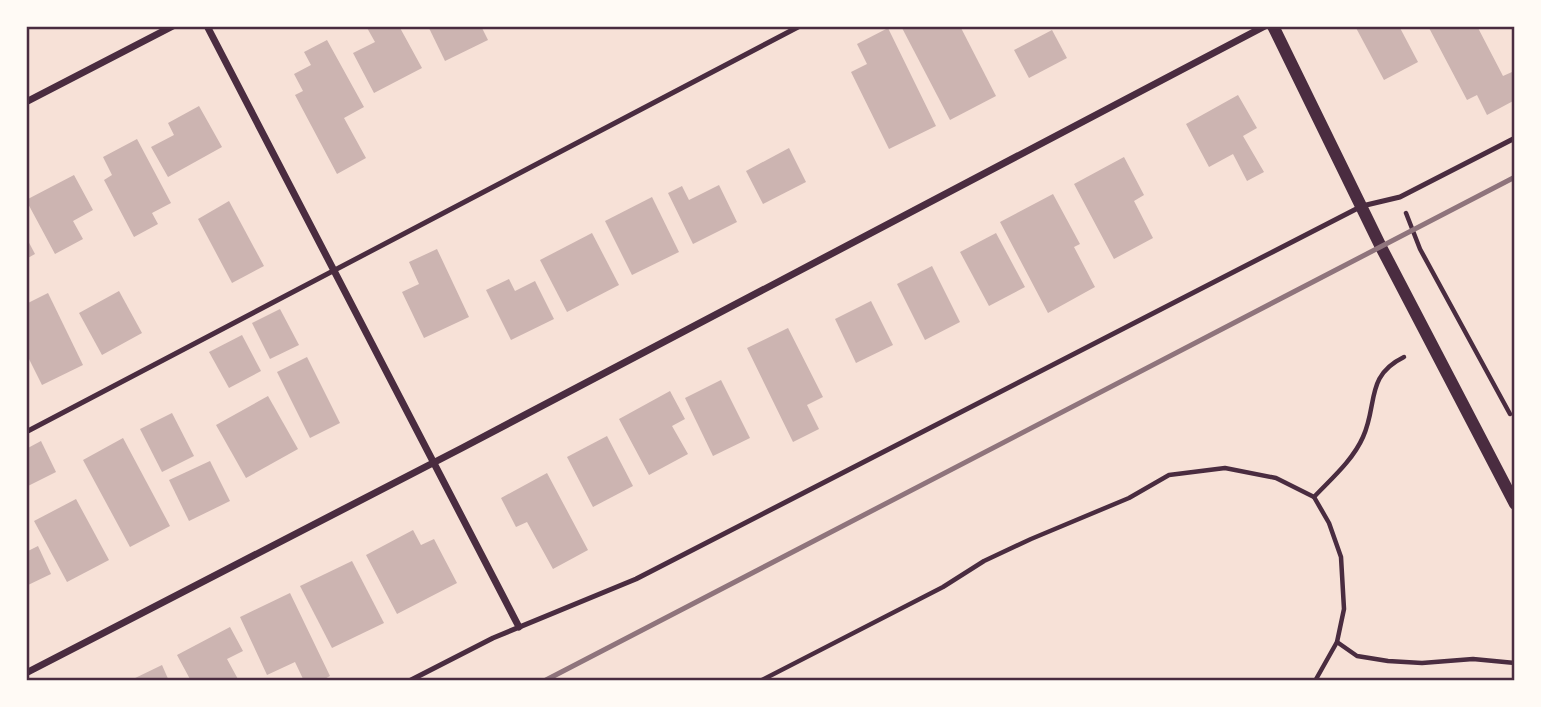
<svg xmlns="http://www.w3.org/2000/svg" width="1541" height="707" font-family="Overpass,sans-serif">
  <style>
    .building { fill: #ccb4b1 }
    .lines { fill: none; stroke-linecap: round; stroke-linejoin: round }
    .path { stroke: #4a2c40; stroke-width: 4.5 }
    .service { stroke: #4a2c40; stroke-width: 5 }
    .minor { stroke: #4a2c40; stroke-width: 7 }
    .tertiary { stroke: #4a2c40; stroke-width: 12 }
    .rail { stroke: #8f747c; stroke-width: 5 }
    .neatline { fill: none; stroke: #4a2c40; stroke-width: 2.5 }
  </style>
  <rect width="100%" height="100%" fill="#f7e1d7"/>
  <g class="building">
    <path d="M366,26H399L422,68L374,93L353,53L375,42Z"/>
    <path d="M428,26H481L488,40L445,61Z"/>
    <path d="M901,26H960L996,96L950,120Z"/>
    <path d="M1355,26H1399L1418,62L1384,80Z"/>
    <path d="M1428,26H1477L1503,76L1512,72L1515,78V100L1487,115L1477,95L1467,100Z"/>
    <path d="M888,28L936,126L889,149L851,72L867,64L857,44Z"/>
    <path d="M1052,30L1067,58L1029,78L1014,50Z"/>
    <path d="M327,40L364,107L344,118L366,158L337,174L295,95L303,91L294,74L311,65L304,52Z"/>
    <path d="M1238,95L1257,128L1243,136L1264,172L1247,181L1233,154L1209,167L1186,124Z"/>
    <path d="M199,106L222,147L168,177L151,147L174,135L168,123Z"/>
    <path d="M137,139L171,203L152,213L158,224L134,237L104,180L112,175L103,157Z"/>
    <path d="M789,148L806,182L763,204L746,171Z"/>
    <path d="M1124,157L1144,195L1134,201L1153,238L1114,259L1074,184Z"/>
    <path d="M74,175L93,210L73,221L83,239L55,254L26,200Z"/>
    <path d="M719,185L737,222L693,244L668,193L682,186L689,200Z"/>
    <path d="M1053,194L1080,244L1074,247L1095,287L1048,313L1000,222Z"/>
    <path d="M652,197L679,252L632,275L605,221Z"/>
    <path d="M229,201L264,266L232,283L198,219Z"/>
    <path d="M592,233L619,285L567,312L540,260Z"/>
    <path d="M996,233L1025,287L989,306L960,252Z"/>
    <path d="M26,237L35,254L26,259Z"/>
    <path d="M437,249L469,317L424,338L402,292L419,284L409,262Z"/>
    <path d="M932,266L960,322L925,340L897,284Z"/>
    <path d="M509,279L515,291L535,281L554,319L511,340L486,290Z"/>
    <path d="M119,291L142,333L102,355L79,313Z"/>
    <path d="M48,293L83,365L42,385L26,353V304Z"/>
    <path d="M871,301L893,345L856,363L835,319Z"/>
    <path d="M280,309L299,345L270,359L252,323Z"/>
    <path d="M788,328L823,397L807,405L819,429L793,442L747,348Z"/>
    <path d="M242,335L261,371L229,388L209,352Z"/>
    <path d="M307,357L340,423L310,438L277,372Z"/>
    <path d="M721,380L750,438L713,456L685,398Z"/>
    <path d="M670,391L685,419L672,426L688,454L649,475L619,419Z"/>
    <path d="M268,396L298,449L246,478L216,425Z"/>
    <path d="M172,413L194,456L162,472L140,429Z"/>
    <path d="M607,436L633,486L593,507L567,457Z"/>
    <path d="M123,438L170,526L130,547L83,460Z"/>
    <path d="M41,441L56,472L26,487V449Z"/>
    <path d="M210,461L230,501L189,521L169,480Z"/>
    <path d="M547,473L588,550L553,569L527,522L516,527L501,498Z"/>
    <path d="M76,499L109,560L67,582L34,521Z"/>
    <path d="M413,530L421,545L434,539L457,583L397,614L366,555Z"/>
    <path d="M38,546L51,574L26,586V552Z"/>
    <path d="M352,561L384,623L332,648L300,586Z"/>
    <path d="M290,593L330,676L321,681H304L295,662L267,675L240,617Z"/>
    <path d="M230,627L243,651L227,659L239,681H191L177,655Z"/>
    <path d="M162,665L169,681H129Z"/>
  </g>
  <g class="lines">
    <g class="path">
      <path d="M1406,213L1420,249L1510,414"/>
      <path d="M1314,497C1331,479 1353,460 1363,437C1378,404 1365,376 1404,357"/>
      <path d="M1337,642L1357,656L1388,661L1422,663L1473,659L1515,663"/>
      <path d="M760,681L943,587L984,561L1031,539L1129,498L1169,475L1225,468L1276,478L1314,497L1329,523L1341,557L1344,609L1337,642L1315,681"/>
    </g>
    <g class="service">
      <path d="M26,432L800,26"/>
      <path d="M409,681L493,638L636,579L1362,206L1400,197L1515,138"/>
    </g>
    <g class="minor">
      <path d="M207,26L519,627"/>
      <path d="M26,102L173,26"/>
      <path d="M26,673L462,448L1265,26"/>
    </g>
    <path class="tertiary" d="M1273,26L1381,247L1515,504"/>
    <path class="rail" d="M544,681L1515,177"/>
  </g>
  <rect width="1541" height="707" fill="none" stroke="#fffaf5" stroke-width="56"/>
  <rect x="28" y="28" width="1485" height="651" class="neatline"/>
</svg>
